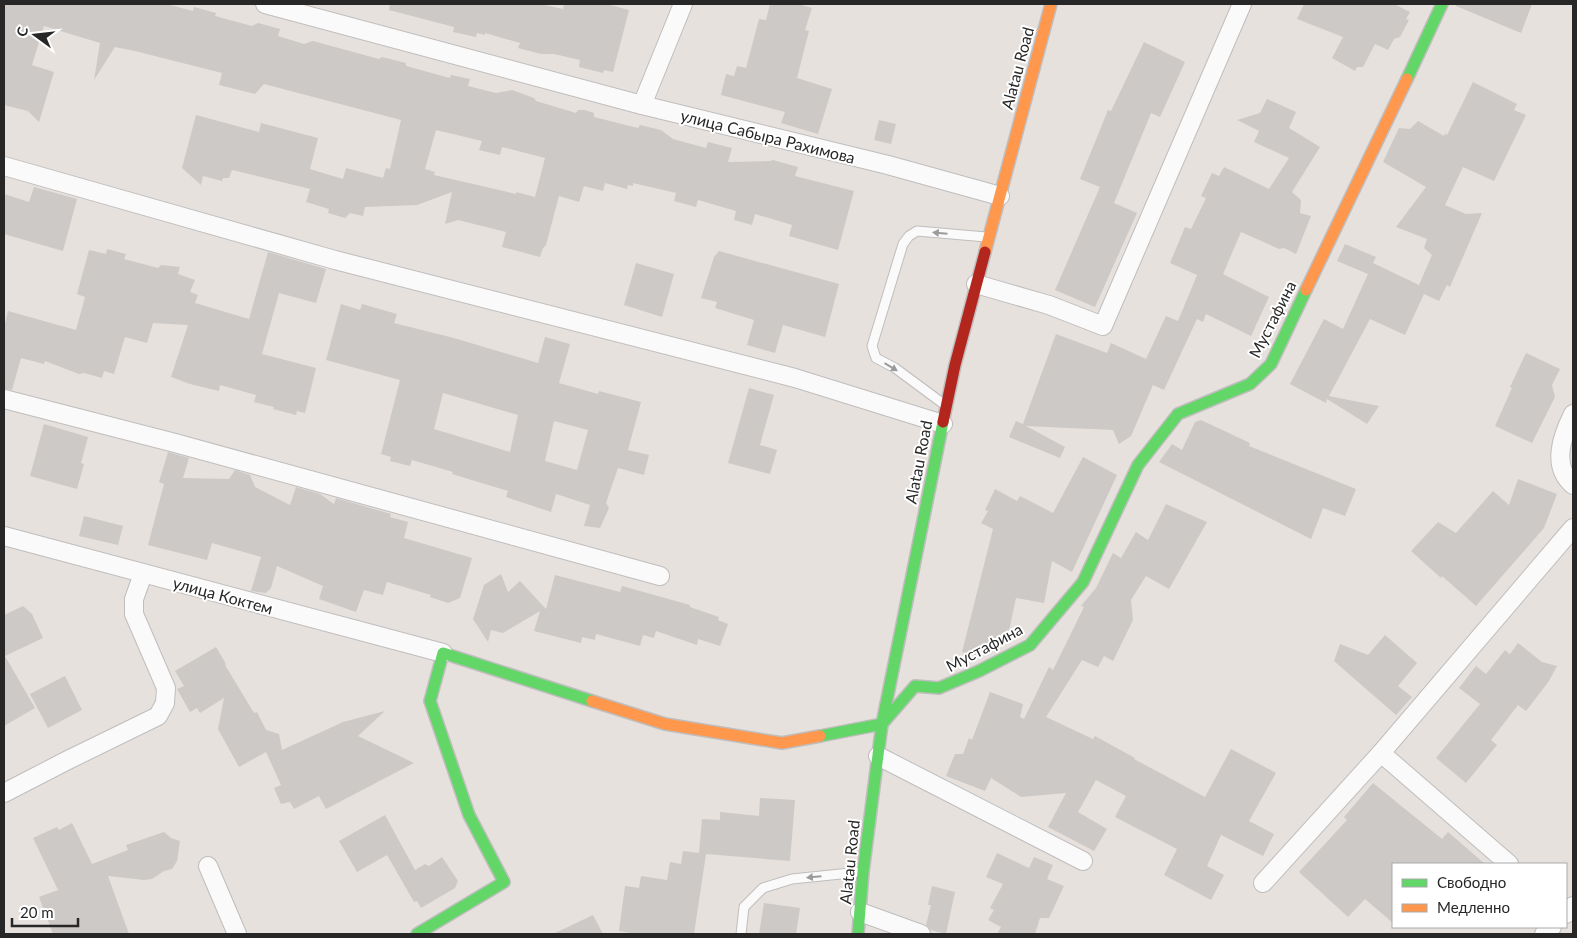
<svg xmlns="http://www.w3.org/2000/svg" width="1577" height="938" font-family="Lato,sans-serif">
  <style>
    .building { fill: #cdc9c6; fill-rule: evenodd }
    .lines { fill: none; stroke-linecap: round; stroke-linejoin: round }
    .lane-casing { stroke: #bfbdbe; stroke-width: 11 }
    .street-casing { stroke: #bfbdbe; stroke-width: 20 }
    .fast-casing { stroke: #bfbdbe; stroke-width: 14 }
    .slow-casing { stroke: #bfbdbe; stroke-width: 14 }
    .jam-casing { stroke: #bfbdbe; stroke-width: 14 }
    .lane { stroke: #fbfafa; stroke-width: 9 }
    .street { stroke: #fbfafa; stroke-width: 18 }
    .fast { stroke: #63d668; stroke-width: 11 }
    .slow { stroke: #ff974d; stroke-width: 11 }
    .jam { stroke: #b3261e; stroke-width: 11 }
    .oneway { fill: #9c9b9b }
    .labels { text-anchor: middle; dominant-baseline: central; stroke-width: 4; stroke-linejoin: round; paint-order: stroke }
    .street-label { font-size: 16px; fill: #272727; stroke: #fff }
  </style>
  <rect width="100%" height="100%" fill="#e6e1dc"/>
  <g class="building">
    <path d="M4,4H166L193,11L194,7L216,13L215,16L252,26L258,23L280,29L278,36L304,44L313,41L379,59L382,57L406,63V66L450,78L451,75L470,79L468,86L496,93L512,90L534,98L536,101L576,113L578,110H585L594,113V117L638,128L640,125L661,130L673,139L706,148L708,142L732,148L728,162L770,161L773,160L798,167L795,176L854,191L838,250L789,236L792,225L755,214L752,225L734,220L736,211L698,200L696,207L674,201L676,193L633,183V186L628,185L627,189L605,183L603,191L584,186L579,202L559,196L546,245L543,248L540,257L502,247L506,232L458,220L445,224L452,192L417,205L365,207L363,216L350,213L345,218L328,213L329,209L306,202L310,189L232,170L229,178H223L222,181L203,176L201,185L182,168L196,115L259,132L261,123L318,138L310,169L343,179L346,168L383,178L386,168L390,169L401,120L264,84L255,94L219,85L222,73L135,51L115,47L94,80L100,43L44,26L32,65L54,72L39,122L28,111L4,105ZM436,130L482,141L479,150L500,155L502,147L545,158L535,197L516,192V194L434,175L435,172L425,169Z"/>
    <path d="M390,4H540L563,9L564,4H606L629,10L613,72L604,70L603,73L579,67L580,60L554,54H541L518,48L520,43L485,33V35L477,33L476,37L453,32L454,27L389,10Z"/>
    <path d="M770,4H798L812,8L805,30L809,31L797,78L832,89L818,134L781,123L785,112L721,95L726,74L734,76L737,66L746,68L759,19L766,20Z"/>
    <path d="M1304,4H1394L1410,12L1406,19L1409,20L1400,37L1394,39L1388,50L1375,44L1363,67H1357L1355,71L1332,58L1343,37L1297,19Z"/>
    <path d="M1456,4H1532L1521,33L1456,6Z"/>
    <path d="M1144,42L1185,62L1160,117L1151,113L1114,203L1137,213L1095,307L1055,290L1100,187L1080,179L1108,110L1111,111Z"/>
    <path d="M1473,82L1517,104L1514,110L1526,115L1494,181L1463,167L1445,205L1466,214L1482,213L1450,287L1447,285L1439,301L1424,294L1405,335L1370,319L1329,396L1379,406L1367,424L1327,399L1326,403L1290,384L1324,319L1343,329L1368,274L1337,261L1345,244L1376,257L1373,263L1419,285L1432,255L1424,248L1427,239L1396,227L1426,187L1383,162L1399,128L1410,129L1418,121L1444,136L1445,133L1447,135Z"/>
    <path d="M1267,99L1296,112L1289,128L1320,147L1292,192L1301,200L1300,213L1311,216L1296,254L1284,248L1279,249L1241,232L1223,274L1269,297L1251,336L1206,314L1203,322L1197,319L1164,390L1153,385L1131,436L1119,444L1113,430L1026,426L1065,447L1060,458L1009,437L1016,421L1023,424L1056,334L1107,353L1111,343L1146,359L1166,316L1178,321L1197,275L1170,263L1185,227L1191,229L1206,198L1201,196L1212,173L1219,176L1224,167L1269,189L1289,158L1254,142L1259,131L1237,120L1260,113Z"/>
    <path d="M879,120L896,124L891,144L874,140Z"/>
    <path d="M34,187L77,199L63,251L4,234V194L29,202Z"/>
    <path d="M107,249L126,254L124,259L158,268L161,265L180,267L178,274L195,280L190,292L198,295L195,303L249,319L268,252L326,269L316,303L279,293L262,354L316,368L305,413L297,411L296,415L273,409L274,407L254,402L256,395L220,385L219,391L190,384L171,377L188,325L153,323L147,343L125,337L114,374L104,371L102,378L84,373L79,374L45,361L44,364L21,358L12,390L4,389V328L8,311L76,330L85,297L77,294L89,250L106,254Z"/>
    <path d="M719,251L839,284L825,337L783,325L775,353L747,345L754,320L715,308L717,302L701,298L714,257Z"/>
    <path d="M636,263L674,274L662,317L624,305Z"/>
    <path d="M341,304L360,310L362,304L397,314L394,323L454,338L538,363L545,337L570,344L559,383L598,394L599,391L641,402L628,450L649,455L644,475L618,468L606,503L609,508L600,528L584,526L590,505L556,494L551,512L506,497L508,491L452,474L453,472L412,460L410,466L390,461L391,457L381,454L400,380L326,360ZM443,393L518,415L510,452L434,429ZM554,421L588,430L577,470L545,461Z"/>
    <path d="M1526,353L1560,369L1552,385L1555,397L1532,443L1495,426L1512,388L1510,387Z"/>
    <path d="M749,388L774,395L760,445L777,450L770,474L728,463Z"/>
    <path d="M1201,420L1250,443L1249,446L1356,489L1345,516L1323,508L1311,539L1159,462L1172,444L1182,450L1195,422Z"/>
    <path d="M44,424L88,437L81,463L84,464L77,489L30,476Z"/>
    <path d="M168,452L189,458L183,478L229,479L235,470L250,475L255,487L290,505L296,487L320,494L334,504L336,498L391,514L390,517L408,522L404,538L472,558L460,598L448,603L430,597L431,595L387,582L383,595L364,590L356,612L319,599L323,586L277,566L271,588L266,593L251,591L261,557L212,543L207,560L148,545L164,484L159,482Z"/>
    <path d="M1083,457L1117,475L1072,572L1052,561L1044,603L1016,598L1009,631L996,646L978,656L962,652L993,529L981,523L988,511L985,510L995,489L1017,501L1020,496L1053,513Z"/>
    <path d="M1518,479L1557,494L1544,528L1476,606L1442,576L1441,578L1411,551L1438,522L1456,533L1493,491L1509,505Z"/>
    <path d="M1166,504L1207,522L1169,589L1146,576L1131,600L1133,620L1113,661L1104,656L1098,667L1082,660L1046,717L1093,739L1095,736L1135,758L1134,759L1205,797L1231,749L1276,773L1249,821L1274,834L1263,856L1221,835L1207,866L1224,875L1211,900L1164,875L1177,849L1115,817L1126,796L1096,780L1078,812L1107,829L1094,851L1048,827L1066,793L1021,797L991,778L985,791L946,776L955,754H963L969,738L972,740L990,692L1023,704L1020,717L1024,719L1049,667L1053,670L1084,607L1081,606L1096,588L1113,553L1121,558L1136,532L1148,540Z"/>
    <path d="M84,516L123,526L118,545L79,536Z"/>
    <path d="M501,574L508,592L520,581L546,609L555,575L620,592L622,586L690,605V607L719,617L718,620L728,624L720,646L698,639L697,645L656,631L654,638L643,635L640,646L596,634L595,640L582,637L581,643L534,631L540,611L503,633L491,630L488,642L473,619L484,585Z"/>
    <path d="M23,606L32,614L43,638L5,656L35,708L4,726V615Z"/>
    <path d="M1385,635L1417,663L1398,686L1412,697L1396,715L1334,661L1340,644L1368,655Z"/>
    <path d="M1518,643L1542,662L1557,666L1549,681L1526,711L1518,705L1491,740L1497,745L1466,783L1436,758L1480,704L1459,688L1476,666L1486,674L1505,650L1510,654Z"/>
    <path d="M216,647L226,664L225,665L254,713L257,712L266,730L279,734L282,750L343,722L385,711L358,736L414,763L326,809L319,796L294,809L290,802L281,804L274,788L281,785L266,752L239,767L218,729L224,698L200,713L197,708L190,712L177,689L184,686L175,671Z"/>
    <path d="M65,676L82,710L48,728L30,694Z"/>
    <path d="M1373,783L1442,839L1448,832L1485,864H1393V923L1365,899L1348,917L1299,872L1347,820L1344,817Z"/>
    <path d="M760,798L795,800L790,861L706,854L694,934H637L619,931L625,886L639,888L641,876L667,880L670,862L681,864L683,851L699,853L702,819L720,820V812L759,816Z"/>
    <path d="M385,815L415,870L425,864L429,866L442,857L458,881L455,888L421,908L417,901L414,902L387,855L357,872L339,841Z"/>
    <path d="M72,823L92,864L128,850L126,845L164,832L171,838L180,841L177,861L172,869L164,871L152,879L144,880L108,876L129,934H53L39,897L58,890L33,838L57,827L59,830Z"/>
    <path d="M997,853L1029,868L1034,857L1053,865L1047,879L1064,886L1049,918H1040L1035,934H997L1001,927L988,920L994,910L990,908L1003,884L986,877Z"/>
    <path d="M932,886L955,892L946,934L931,930L926,925L931,905H928Z"/>
    <path d="M764,903L800,908L796,934H759Z"/>
    <path d="M593,915L603,934H553Z"/>
  </g>
  <g class="lines">
    <g class="lane-casing">
      <g id="lane">
        <path d="M945,405L895,368L876,358L872,346L903,244L909,236L917,231L986,237"/>
        <path d="M741,934L744,907L763,888L792,879L860,872"/>
      </g>
    </g>
    <g class="street-casing">
      <g id="street">
        <path d="M265,4L642,105"/>
        <path d="M683,4L642,105L888,165L1000,196"/>
        <path d="M4,166L335,260L795,378L943,424"/>
        <path d="M976,284L1049,305L1103,326L1242,4"/>
        <path d="M4,399L175,443L660,576"/>
        <path d="M1573,414C1562,436 1551,466 1573,485"/>
        <path d="M4,536L443,653"/>
        <path d="M1381,753L1509,864"/>
        <path d="M878,756L1083,861"/>
        <path d="M4,793L66,761L158,716L165,703L166,688L134,614V599L143,574"/>
        <path d="M208,866L237,934"/>
        <path d="M1263,883L1381,753L1573,528"/>
        <path d="M860,912L921,934"/>
        <path d="M1566,914L1573,906"/>
        <path d="M1544,934L1552,927"/>
      </g>
    </g>
    <g class="fast-casing">
      <g id="fast">
        <path d="M1407,79L1442,4"/>
        <path d="M882,724L915,686L939,688L979,671L1030,645L1083,582L1138,465L1178,414L1250,384L1271,364L1306,290"/>
        <path d="M820,736L882,724"/>
        <path d="M417,934L504,882L469,815L430,701L443,653L592,701"/>
        <path d="M858,934L863,872L882,724L943,422"/>
      </g>
    </g>
    <g class="slow-casing">
      <g id="slow">
        <path d="M985,252L1051,4"/>
        <path d="M1306,290L1407,79"/>
        <path d="M592,701L665,724L782,743L820,736"/>
      </g>
    </g>
    <g class="jam-casing">
      <path id="jam" d="M943,422L955,365L985,252"/>
    </g>
    <use href="#lane" class="lane"/>
    <use href="#street" class="street"/>
    <use href="#fast" class="fast"/>
    <use href="#slow" class="slow"/>
    <use href="#jam" class="jam"/>
  </g>
  <defs><path id="oneway-solid" d="M-6-.8H1V-3.2L6.5 0L1 3.2V.8H-6Z" transform="scale(1.25)"/></defs>
  <g class="oneway">
    <use href="#oneway-solid" transform="translate(940 233) rotate(-175)"/>
    <use href="#oneway-solid" transform="translate(891 367) rotate(31)"/>
    <use href="#oneway-solid" transform="translate(814 877) rotate(175)"/>
  </g>
  <g class="labels">
    <g class="street-label">
      <text transform="translate(1017 68) rotate(-75)">Alatau Road</text>
      <text transform="translate(768 136) rotate(14)">улица Сабыра Рахимова</text>
      <text transform="translate(1272 319) rotate(-63)">Мустафина</text>
      <text transform="translate(918 462) rotate(-79)">Alatau Road</text>
      <text transform="translate(223 595) rotate(15)">улица Коктем</text>
      <text transform="translate(984 647) rotate(-28)">Мустафина</text>
      <text transform="translate(849 862) rotate(-84)">Alatau Road</text>
    </g>
  </g>
  <rect width="1577" height="938" fill="none" stroke="#272727" stroke-width="10"/>
  <rect x="1392" y="863" width="175" height="65" fill="#ffffff" stroke="#a9a9a9"/>
  <rect x="1402" y="879" width="25" height="8" fill="#63d668" stroke="#a9a9a9"/>
  <text x="1437" y="888" font-size="15" fill="#272727">Свободно</text>
  <rect x="1402" y="904" width="25" height="8" fill="#ff974d" stroke="#a9a9a9"/>
  <text x="1437" y="913" font-size="15" fill="#272727">Медленно</text>
  <g transform="translate(35 35) rotate(285)" stroke="#ffffff" stroke-width="4" paint-order="stroke">
  <path d="M0-4L9 19L0 12L-9 19Z" fill="#272727"/>
  <text y="-8" font-size="14" font-weight="bold" text-anchor="middle" fill="#272727">С</text>
  </g>
  <path d="M12 918v8h66v-8" fill="none" stroke="#272727" stroke-width="2.5"/>
  <text x="20" y="918" font-size="15" fill="#272727" stroke="#ffffff" stroke-width="4" paint-order="stroke">20 m</text>
</svg>
